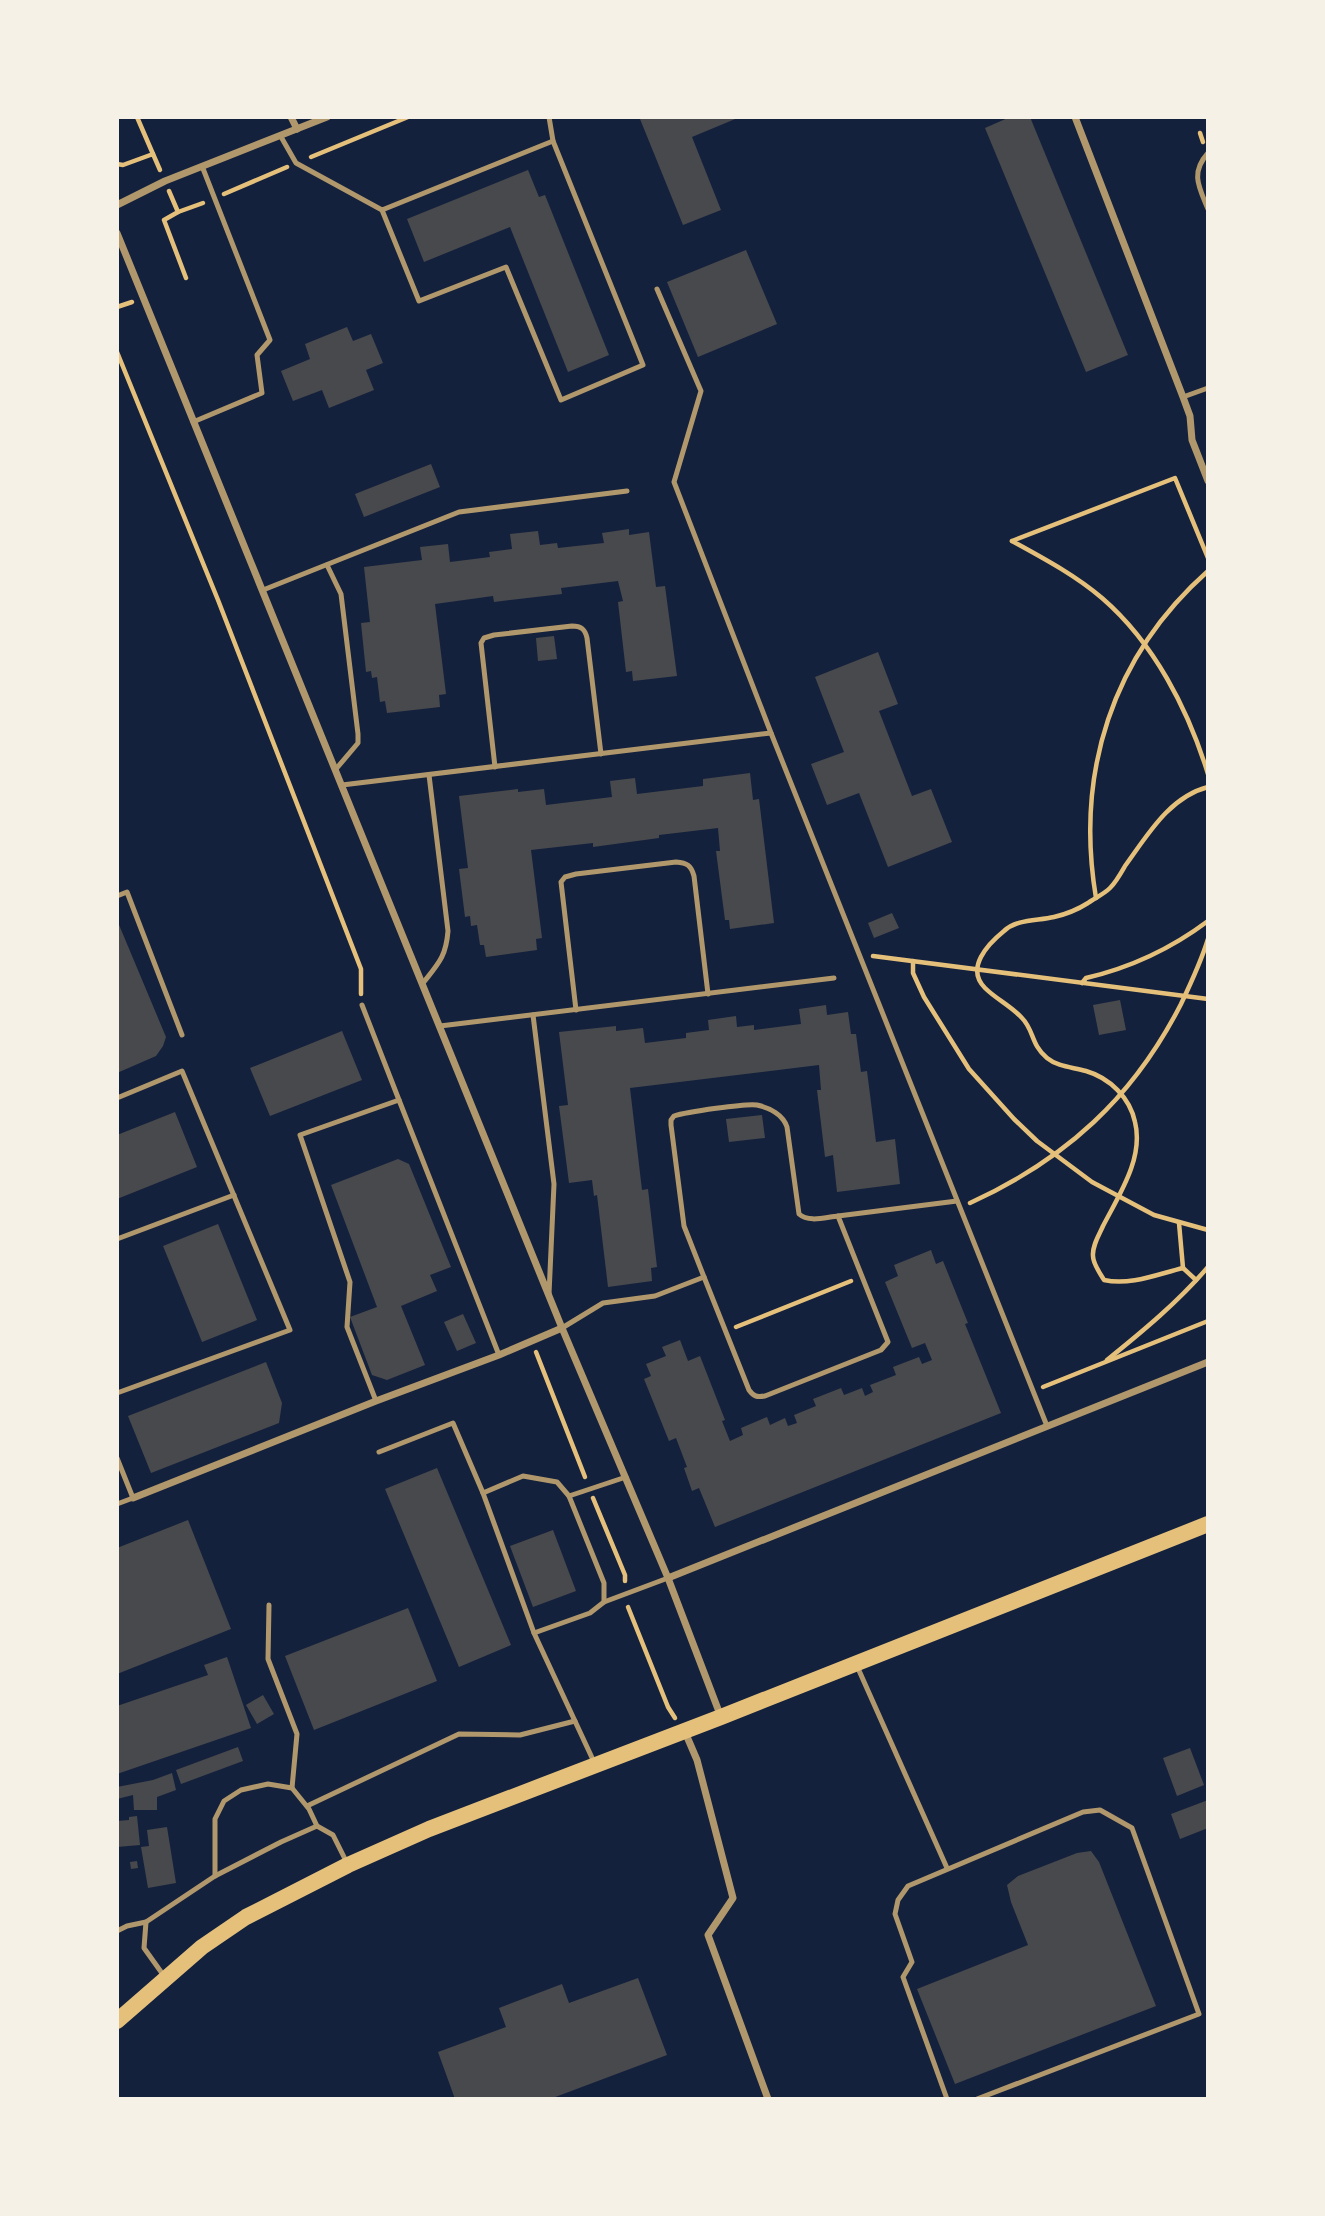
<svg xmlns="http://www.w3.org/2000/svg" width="1325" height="2216" font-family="'PT Sans Narrow',sans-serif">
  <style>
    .building { fill: #48494c }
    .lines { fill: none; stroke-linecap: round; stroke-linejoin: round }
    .path { stroke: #e5c07b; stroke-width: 4.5 }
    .service { stroke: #b1986c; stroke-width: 5 }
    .minor { stroke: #b1986c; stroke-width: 7 }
    .primary { stroke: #e5c07b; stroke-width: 16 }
  </style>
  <rect width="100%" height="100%" fill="#14213d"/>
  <g class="building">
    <path d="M644,117H740L692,137L721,210L683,225L640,119Z"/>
    <path d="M1010,117H1030L1128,355L1086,372L985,128Z"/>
    <path d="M528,170L539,197L545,195L609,355L568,372L510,227L424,262L407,219Z"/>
    <path d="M746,250L777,324L698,357L667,282Z"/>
    <path d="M347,327L353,341L371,334L383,363L366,370L374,390L329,408L322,390L293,401L281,371L310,359L305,344Z"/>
    <path d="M431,464L440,487L364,517L355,494Z"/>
    <path d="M629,529V535L649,532L656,587L665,586L677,676L633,681L632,671L626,672L618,602L623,601L618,581L561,588L562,594L494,602L493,596L435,604L446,694L439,695L440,707L387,713L385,701L380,702L377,677L372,678L371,671L366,672L361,623L370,622L364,567L422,560L420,547L448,544L450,562L490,557L489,552L512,549L510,534L538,531L540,545L557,543L558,548L604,543L602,533Z"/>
    <path d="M554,636L557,659L538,661L536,638Z"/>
    <path d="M878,652L898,704L879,711L912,796L931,789L952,842L888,867L859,793L827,805L811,764L844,752L815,677Z"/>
    <path d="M750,773L753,800L759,799L774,923L730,929L729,920H725L716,851H720L718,828L659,835V838L593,847V843L531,850L542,938L536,939L537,950L486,957L484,945H480L477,925L471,926L470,916L465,917L459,869L468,868L459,796L518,789V792L544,789L546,805L612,797L610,781L635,778L637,794L703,786V779Z"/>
    <path d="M892,913L899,928L874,938L868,923Z"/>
    <path d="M117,920L166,1037L163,1046L156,1056L117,1073Z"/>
    <path d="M1120,1000L1126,1030L1099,1035L1093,1005Z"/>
    <path d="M826,1005L827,1015L848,1012L851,1034H856L861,1072L867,1071L876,1142L895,1139L900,1184L837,1192L833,1155L825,1157L817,1090H821L819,1065L630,1088L642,1190L648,1189L657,1267L651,1268L652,1281L608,1287L597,1195L594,1196L592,1180L569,1183L559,1106L568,1105L559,1032L616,1026V1031L643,1028L645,1043L686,1038V1033L709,1030L708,1020L736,1016L737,1027L754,1025V1030L801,1024L799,1009Z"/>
    <path d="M342,1031L362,1080L270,1116L250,1068Z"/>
    <path d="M175,1112L197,1167L117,1199V1135Z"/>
    <path d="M762,1115L765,1138L729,1142L726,1119Z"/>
    <path d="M398,1159L409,1164L451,1267L430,1275L437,1291L401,1306L425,1365L387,1380L372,1375L350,1317L377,1307L331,1185Z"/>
    <path d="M218,1224L257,1320L202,1342L163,1246Z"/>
    <path d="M931,1250L936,1264L943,1261L968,1323L965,1324L1001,1413L715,1527L699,1488L692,1491L684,1468L687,1467L676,1438L669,1441L644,1379L651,1376L646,1364L666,1356L662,1347L680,1340L688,1361L700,1356L725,1420L722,1421L730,1441L743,1435L741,1428L767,1417L770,1425L785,1418L788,1426L797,1423L794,1415L816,1406L813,1399L841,1388L844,1395L862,1388L865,1396L873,1392L870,1385L896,1375L893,1367L919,1357L922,1364L932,1360L925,1343L912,1348L885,1282L898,1276L894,1265Z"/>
    <path d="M463,1314L476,1343L457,1351L444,1322Z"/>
    <path d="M266,1362L282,1403L279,1423L151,1473L128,1416Z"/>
    <path d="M437,1468L511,1645L459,1667L385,1489Z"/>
    <path d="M188,1520L231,1629L117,1674V1548Z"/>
    <path d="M553,1530L576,1591L533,1607L510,1546Z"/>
    <path d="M408,1608L437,1681L314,1730L285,1656Z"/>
    <path d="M227,1657L251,1728L117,1774V1706L208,1675L204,1665Z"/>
    <path d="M263,1695L274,1714L257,1724L246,1705Z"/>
    <path d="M238,1747L243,1761L181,1784L176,1770Z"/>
    <path d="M1190,1748L1204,1785L1177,1796L1163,1758Z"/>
    <path d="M172,1773L176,1790L157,1797V1810H134L133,1795L117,1799V1787L153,1780Z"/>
    <path d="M1208,1800V1828L1180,1839L1171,1814Z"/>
    <path d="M137,1816L140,1845L117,1847V1821L129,1820V1817Z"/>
    <path d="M167,1827L176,1883L148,1888L141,1847L149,1846L147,1830Z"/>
    <path d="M1091,1851L1099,1862L1156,2006L955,2084L917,1989L1028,1945L1011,1902L1007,1885L1018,1876L1077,1853Z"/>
    <path d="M137,1861L138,1868L131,1869L130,1862Z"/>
    <path d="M638,1978L667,2055L550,2099H455L438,2052L506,2027L499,2008L562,1984L569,2003Z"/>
  </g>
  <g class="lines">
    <g class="path">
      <path d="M137,117L153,154"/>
      <path d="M1200,133L1203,142"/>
      <path d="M311,157L408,117"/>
      <path d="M117,164L123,165L153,154L160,170"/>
      <path d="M169,191L178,212L164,220L186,278"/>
      <path d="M224,194L287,167"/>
      <path d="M178,212L203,203"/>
      <path d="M117,307L132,302"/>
      <path d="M117,352L218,600L361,969V994"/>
      <path d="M1012,541C1043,558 1075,575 1102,598C1154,643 1188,709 1208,774"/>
      <path d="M1012,541L1175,478L1208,558"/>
      <path d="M1096,898C1075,773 1112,656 1208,571"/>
      <path d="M873,956L1208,999"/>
      <path d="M913,961V973L924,997L969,1069L1014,1119L1037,1141L1092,1182L1154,1215L1208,1230"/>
      <path d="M1082,983L1086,978C1129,968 1172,948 1208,921"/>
      <path d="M970,1203C1066,1159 1133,1098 1181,1004C1191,983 1201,962 1208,939"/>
      <path d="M1179,1223L1183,1268"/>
      <path d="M1196,1280L1183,1268C1158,1274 1130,1286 1104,1280C1100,1273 1093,1264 1093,1256C1092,1246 1099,1235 1103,1226C1119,1195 1144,1158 1135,1122C1130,1098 1110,1078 1086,1071C1072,1067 1058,1067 1047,1058C1031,1045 1034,1030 1022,1018C1011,1006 996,999 985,988C965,968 988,944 1004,931C1017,919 1037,921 1054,917C1067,914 1077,910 1088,903C1095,898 1104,894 1110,888C1116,882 1121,873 1125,866C1147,836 1169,797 1208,787"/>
      <path d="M736,1327L851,1281"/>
      <path d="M536,1352L585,1477"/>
      <path d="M1107,1360C1143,1331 1178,1302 1208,1267"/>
      <path d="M1043,1387L1208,1321"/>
      <path d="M593,1498L625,1575V1581"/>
      <path d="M628,1607L668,1707L675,1718"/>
    </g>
    <g class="service">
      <path d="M549,117L553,141"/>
      <path d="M280,135L296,163L382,210L419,301L506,267L561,400L643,365L553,141L382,210"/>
      <path d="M1208,153C1190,173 1199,187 1208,209"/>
      <path d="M657,289L701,391L674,482L771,733L1047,1426"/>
      <path d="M1183,397L1208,388"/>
      <path d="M193,422L262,393L257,355L270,340L202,166"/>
      <path d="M327,565L341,594L358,734V743L336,769"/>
      <path d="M263,590L459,512L627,491"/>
      <path d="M495,767L481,643L484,638L494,635L572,626C581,626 585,629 587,638L601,754"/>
      <path d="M342,785L771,733"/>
      <path d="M117,896L127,892L182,1035"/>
      <path d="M423,983C438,964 446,957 448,931L429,775"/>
      <path d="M362,1005L399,1100"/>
      <path d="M576,1010L561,882L565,877L576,874L676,862C687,863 691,865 694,876L708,994"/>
      <path d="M533,1015L554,1184L549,1294"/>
      <path d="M440,1026L834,978"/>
      <path d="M117,1098L182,1071L290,1330L117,1393"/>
      <path d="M117,1239L234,1195"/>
      <path d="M704,1277L749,1390C754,1397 757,1397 765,1396L881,1350L888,1342L838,1216L957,1201"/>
      <path d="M562,1328L603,1303L655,1296L704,1277L684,1226L671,1125V1120L674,1116C686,1112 747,1103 757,1105C770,1108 783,1115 787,1127L799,1214C809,1223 826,1217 838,1216"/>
      <path d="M376,1401L347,1327L350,1282L300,1135L399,1100L499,1355"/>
      <path d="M379,1452L453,1423L483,1493L534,1633L594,1762"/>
      <path d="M117,1458L133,1498L117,1504"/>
      <path d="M483,1493L523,1476L557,1482L569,1496L626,1477"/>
      <path d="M604,1602L668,1578"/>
      <path d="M269,1605L268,1659L297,1734L292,1788"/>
      <path d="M534,1633L590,1613L604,1602V1583L569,1496"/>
      <path d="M857,1666L947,1868"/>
      <path d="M307,1806L459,1734L520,1735L575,1721"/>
      <path d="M215,1876V1819L224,1801L241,1790L268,1784L292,1788L309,1809L317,1826L333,1835L347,1863"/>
      <path d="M146,1922L144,1948L164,1976"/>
      <path d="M117,1931L127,1926L146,1922L215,1876L281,1842L317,1826"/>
      <path d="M947,2099L903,1977L912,1962L895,1914L898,1900L908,1886L1083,1812L1100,1810L1132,1828L1199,2014L977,2099"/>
    </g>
    <g class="minor">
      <path d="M291,117L297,129"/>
      <path d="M1075,117L1183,397L1190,416L1192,440L1208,481"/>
      <path d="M117,205L165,181L327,117"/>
      <path d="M117,233L562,1328L668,1578L721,1717"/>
      <path d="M133,1498L376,1401L499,1355L562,1328"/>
      <path d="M668,1578L1208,1362"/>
      <path d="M685,1732L697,1760L733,1898L708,1935L768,2099"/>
    </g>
    <path class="primary" d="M117,2021L202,1947L246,1917L348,1865L429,1829L721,1717L1208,1524"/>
  </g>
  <rect width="1325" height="2216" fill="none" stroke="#f6f1e7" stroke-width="238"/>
</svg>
